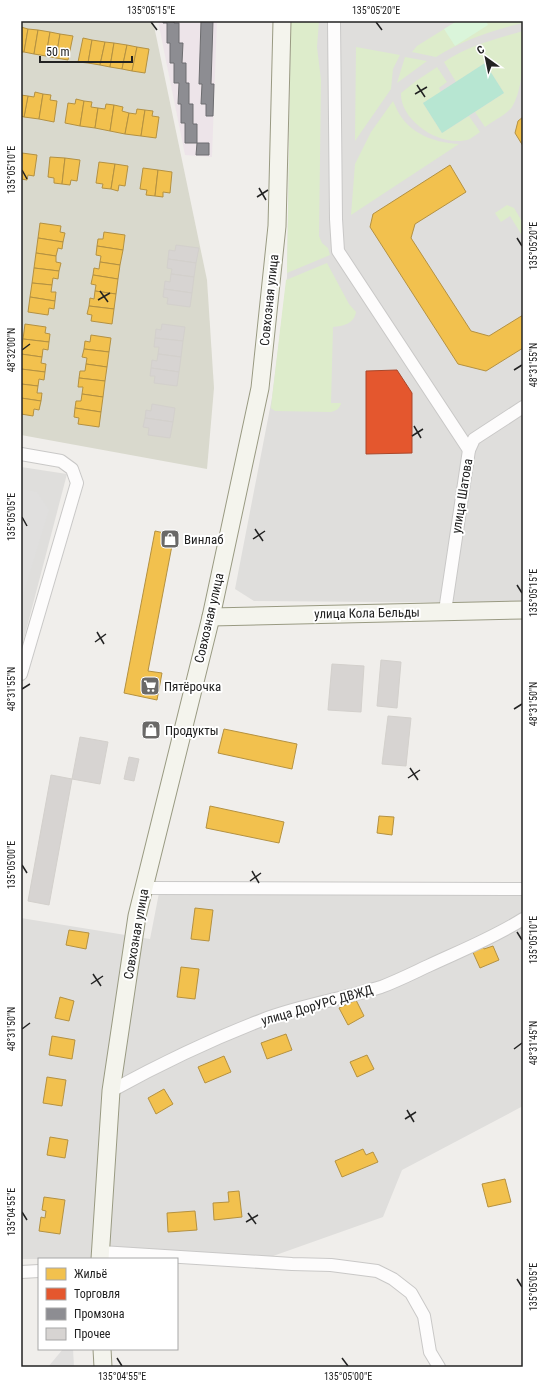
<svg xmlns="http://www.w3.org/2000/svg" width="544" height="1388" font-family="'Roboto Condensed',sans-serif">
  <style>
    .residential { fill: #dfdedc }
    .industrial { fill: #ede4e9 }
    .construction { fill: #d9d9cd }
    .grass { fill: #ddeccb }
    .park { fill: #daf5da }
    .pitch { fill: #b7e6d2 }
    .parking { fill: #e0dfde }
    .homes { fill: #f2c14e; stroke: #b49141 }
    .shops { fill: #e4572e; stroke: #aa472a }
    .industry { fill: #8d8d92; stroke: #6d6d70 }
    .building { fill: #d7d4d2; stroke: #d3d0cc }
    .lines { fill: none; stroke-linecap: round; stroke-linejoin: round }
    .street-casing { stroke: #c9c8c7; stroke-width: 14 }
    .secondary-casing { stroke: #999a82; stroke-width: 19 }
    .street { stroke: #fdfcfc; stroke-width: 12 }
    .secondary { stroke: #f4f4ed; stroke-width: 17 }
    .ticks { fill: none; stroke: #222; stroke-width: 1.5 }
    .labels { text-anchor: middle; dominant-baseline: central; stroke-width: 4; stroke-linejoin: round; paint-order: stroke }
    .street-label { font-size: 13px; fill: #222; stroke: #fff }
    .poi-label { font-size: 13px; fill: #222; stroke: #fff; text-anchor: start }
    .neatline { fill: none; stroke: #222; stroke-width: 1.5 }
    .ticks-label { font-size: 10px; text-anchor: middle; fill: #222 }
  </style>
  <rect width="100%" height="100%" fill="#f0eeeb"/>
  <g class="residential">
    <path d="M291,21H523V603L254,601L235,589L272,398L287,277Z"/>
    <path d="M21,467L67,474L21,650Z"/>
    <path d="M523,891V1106L402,1170L383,1217L259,1261L177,1259H21V918L150,939L159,893Z"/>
  </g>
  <path class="industrial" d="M158,21H217L212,157L185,155Z"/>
  <path class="construction" d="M21,21H153L207,280L214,388L207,469L21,435Z"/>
  <g class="grass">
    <path d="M291,21H319L317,47L321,80L319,236L322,243L328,248L330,255L287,273Z"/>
    <path d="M457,21H523V23C492,30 463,40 436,57L412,52L417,46Z"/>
    <path d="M523,31C523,52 524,88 512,107C506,115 493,121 485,127L475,112L504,93L485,63L456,82L444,62C467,46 496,39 523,31Z"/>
    <path d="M356,47L400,55L393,69L391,89L355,141Z"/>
    <path d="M405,57L427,61L397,83Z"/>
    <path d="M437,67L447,82L439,88L441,92L423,103L442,133L469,116L480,132C477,134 473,137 470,139C443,149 400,122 401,93L416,81Z"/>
    <path d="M393,101C396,107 398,113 402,118C415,136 438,143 459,144L351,215L355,164L371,132Z"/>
    <path d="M507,205L514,208L523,223V237L510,216L501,222L495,213Z"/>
    <path d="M327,263L349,304L356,312C354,324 343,326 333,327L331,403H341C340,409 335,411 331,412L275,411L271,408L272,398L286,280Z"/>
  </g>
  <path class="park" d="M457,21H486L488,25L455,46L444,29Z"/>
  <path class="pitch" d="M485,63L504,93L442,133L423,103Z"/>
  <g class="parking">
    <path d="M21,489L37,492L49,510L21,602Z"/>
    <path d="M63,1349H73L74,1367H48Z"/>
  </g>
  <g class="homes">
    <path d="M21,27L28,29L24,52H21Z"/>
    <path d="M28,29L38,30L34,54L24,52Z"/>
    <path d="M38,30L50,32L46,56L34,54Z"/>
    <path d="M50,32L60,34L56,58L46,56Z"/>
    <path d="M60,34L73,36L68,60L56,58Z"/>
    <path d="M83,38L92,40L88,63L78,62Z"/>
    <path d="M92,40L105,42L100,65L88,63Z"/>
    <path d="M105,42L114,43L110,67L100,65Z"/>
    <path d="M114,43L127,45L122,69L110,67Z"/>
    <path d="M127,45L137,47L132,71L122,69Z"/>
    <path d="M137,47L149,49L145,73L132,71Z"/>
    <path d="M35,92L43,94L39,119L24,117L28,96L34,97Z"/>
    <path d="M43,94L51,95L50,100L57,101L54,122L39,119Z"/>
    <path d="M21,95L28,96L24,117L21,116Z"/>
    <path d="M76,99L84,101L80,126L65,123L68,103L75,104Z"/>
    <path d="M84,101L92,102L91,107L98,108L95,128L80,126Z"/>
    <path d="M106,104L114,105L110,131L95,128L98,108L105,109Z"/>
    <path d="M114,105L123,107L122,111L129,113L125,134L110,131Z"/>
    <path d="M137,109L145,110L141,136L125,134L129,113L136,114Z"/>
    <path d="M145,110L153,111L152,116L159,117L156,138L141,136Z"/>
    <path d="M523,117V146L515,133L518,121Z"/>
    <path d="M22,153L37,155L34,176L28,175L27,180L21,179Z"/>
    <path d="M50,157L65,158L62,184L54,183V178L48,177Z"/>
    <path d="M65,158L80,160L77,181L71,180L70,185L62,184Z"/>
    <path d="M99,162L115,164L111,189L102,188L103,184L96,183Z"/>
    <path d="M115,164L128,166L125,186L119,185L118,191L111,189Z"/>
    <path d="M450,165L466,192L415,224L411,238L471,331L489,336L523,315V348L486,371L458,364L370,227L373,214Z"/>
    <path d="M143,168L158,170L155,196L146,195L147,190L140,189Z"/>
    <path d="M158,170L172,172L170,193L163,192V197L155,196Z"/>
    <path d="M40,223L61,226L60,232L65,233L63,242L38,238Z"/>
    <path d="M104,232L125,235L123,250L97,246L98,239H103Z"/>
    <path d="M38,238L63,242L62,249L58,248L56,256L36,253Z"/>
    <path d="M97,246L123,250L120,265L100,262L101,256L96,255Z"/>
    <path d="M36,253L56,256V262L61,263L59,271L34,268Z"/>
    <path d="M100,262L120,265L118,279L93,275L94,268L99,269Z"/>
    <path d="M34,268L59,271L58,279L53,278L52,285L32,283Z"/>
    <path d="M93,275L118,279L116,294L95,291L96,285L91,284Z"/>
    <path d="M32,283L52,285L51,292H56L55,301L30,297Z"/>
    <path d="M95,291L116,294L114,309L89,306L90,298L94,299Z"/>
    <path d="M30,297L55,301L54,309L49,308L48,315L28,312Z"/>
    <path d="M89,306L114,309L112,324L91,321L92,315L87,314Z"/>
    <path d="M25,324L46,327L45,333L50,334L49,342L23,339Z"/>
    <path d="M91,335L111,338L109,352L84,349L85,341L90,342Z"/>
    <path d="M23,339L49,342L48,350L43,349L42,357L21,354Z"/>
    <path d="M84,349L109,352L107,367L86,364L87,358L82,357Z"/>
    <path d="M21,354L42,357L41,363L46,364L45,372L21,369Z"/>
    <path d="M86,364L107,367L105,381L79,378L80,371H85Z"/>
    <path d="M21,369L45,372L44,380L39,379L38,386L21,384Z"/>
    <path d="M79,378L105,381L103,397L82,394L83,387H78Z"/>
    <path d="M21,384L38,386L37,393H42L41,401L21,398Z"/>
    <path d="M82,394L103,397L101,412L75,408L76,401H81Z"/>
    <path d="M21,398L41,401L39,410L34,409L33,416L21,414Z"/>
    <path d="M75,408L101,412L99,427L78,424L79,418L74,417Z"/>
    <path d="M155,531L174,535L148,671L162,673L157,700L124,693Z"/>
    <path d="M224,729L297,744L292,769L218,753Z"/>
    <path d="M210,806L284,822L279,843L206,828Z"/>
    <path d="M379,816L394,817L392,835L377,833Z"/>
    <path d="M195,908L213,910L209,941L191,939Z"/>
    <path d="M69,930L89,933L86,949L66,945Z"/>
    <path d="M482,943L484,949L493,946L499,960L480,968L471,948Z"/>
    <path d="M181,967L199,969L195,999L177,997Z"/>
    <path d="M60,997L74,1001L69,1021L55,1018Z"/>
    <path d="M356,1000L364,1016L348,1025L339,1008Z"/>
    <path d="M286,1034L292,1050L267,1059L261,1043Z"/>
    <path d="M52,1036L75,1040L72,1059L49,1055Z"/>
    <path d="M367,1055L374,1069L357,1077L350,1062Z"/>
    <path d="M224,1056L231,1072L205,1083L198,1067Z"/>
    <path d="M47,1077L66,1080L62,1106L43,1103Z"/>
    <path d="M164,1089L173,1104L156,1114L148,1098Z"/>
    <path d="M50,1137L68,1140L65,1158L47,1155Z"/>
    <path d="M363,1149L366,1155L373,1152L378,1162L342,1177L335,1161Z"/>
    <path d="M505,1179L511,1202L488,1207L482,1184Z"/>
    <path d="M239,1191L242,1217L214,1220L213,1203L229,1202L228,1192Z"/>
    <path d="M44,1197L65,1200L60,1234L39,1231L41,1217L45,1218L46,1211L42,1210Z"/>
    <path d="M195,1211L197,1230L168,1232L167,1213Z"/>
  </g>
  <g class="shops">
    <path d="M397,370L412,393V453L366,454V371Z"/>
    <path d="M146,723L154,724L152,737L144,736Z"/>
  </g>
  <g class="industry">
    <path d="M163,21H174V23H179V43H183L182,63H186V83H189V104H193V124H197V143H185V123H181V104H178L179,83H174V63H170V43H167V23H163Z"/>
    <path d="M201,21H213L211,84H214L213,116H206V104H201L202,84H199Z"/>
    <path d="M197,143H209V155H196Z"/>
  </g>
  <g class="building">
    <path d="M176,245L199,248L196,263L168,259L169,250L175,251Z"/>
    <path d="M168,259L196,263L194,277L171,274L172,269L167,268Z"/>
    <path d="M171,274L194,277L192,293L164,289L165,281L170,282Z"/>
    <path d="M164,289L192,293L190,307L167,304L168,298L163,297Z"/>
    <path d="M162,324L185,327L183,341L155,338L156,329L161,330Z"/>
    <path d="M155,338L183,341L181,357L158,354L159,347H154Z"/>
    <path d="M158,354L181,357L179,372L151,368L152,360L157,361Z"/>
    <path d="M151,368L179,372L177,386L154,383L155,376H150Z"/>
    <path d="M152,404L175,408L173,422L145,418L146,410L151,411Z"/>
    <path d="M145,418L173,422L170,438L148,435L149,428L143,427Z"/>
    <path d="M381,660L401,662L397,708L377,706Z"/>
    <path d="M332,664L364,666L361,712L328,710Z"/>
    <path d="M388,716L411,718L406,766L382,764Z"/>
    <path d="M80,737L108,742L100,784L72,779Z"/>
    <path d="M129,757L139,759L134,781L124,779Z"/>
    <path d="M51,775L72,779L49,905L28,901Z"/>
  </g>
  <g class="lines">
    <g class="street-casing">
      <g id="street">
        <path d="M334,21L336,219L338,251L469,450"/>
        <path d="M21,454L61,461L72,469L77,483L21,674"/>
        <path d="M445,611L469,450L474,439L523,407"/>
        <path d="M144,888L523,889"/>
        <path d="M111,1091C160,1064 210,1040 262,1020C301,1005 342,999 381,987C397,981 413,973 428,966C460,951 493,938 523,919"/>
        <path d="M101,1252L292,1264L331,1265L377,1271L393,1279L411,1293L424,1316L430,1352L439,1367"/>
        <path d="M21,1272L39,1271"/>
      </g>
    </g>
    <g class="secondary-casing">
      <g id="secondary">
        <path d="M211,617L523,610"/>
        <path d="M100,1259L111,1091L137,916L211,617L260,388L277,226L282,21"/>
        <path d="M102,1349L103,1367"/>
      </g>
    </g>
    <use href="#street" class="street"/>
    <use href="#secondary" class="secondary"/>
  </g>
  <path class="ticks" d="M151,22L157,30M376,22L382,30M417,85L425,97M415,94L427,87M22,170L27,179M259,188L266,200M257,197L268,190M517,238L522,246M100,291L108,302M98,300L110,293M22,350L30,344M514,370L522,365M414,426L421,438M412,436L423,429M22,517L27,526M255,529L263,541M253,539L265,531M517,585L522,593M97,632L104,644M95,642L106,634M22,689L30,684M514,709L522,704M410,768L418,780M408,778L420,770M22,865L27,873M252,871L259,883M250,881L261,873M517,932L522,940M93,974L101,986M91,984L103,976M22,1029L30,1023M514,1049L522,1043M407,1110L414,1122M405,1119L416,1112M22,1212L27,1220M248,1213L256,1224M246,1222L258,1215M517,1279L522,1287M117,1358L122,1366M342,1358L348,1366"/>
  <defs>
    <g id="shop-square" transform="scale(1)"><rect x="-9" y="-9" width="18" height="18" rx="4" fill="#6a6968" stroke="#fff"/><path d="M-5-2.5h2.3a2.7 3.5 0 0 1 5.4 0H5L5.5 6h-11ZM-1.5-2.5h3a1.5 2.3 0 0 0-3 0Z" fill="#fff"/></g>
    <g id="supermarket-square" transform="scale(1)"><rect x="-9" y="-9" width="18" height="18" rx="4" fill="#6a6968" stroke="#fff"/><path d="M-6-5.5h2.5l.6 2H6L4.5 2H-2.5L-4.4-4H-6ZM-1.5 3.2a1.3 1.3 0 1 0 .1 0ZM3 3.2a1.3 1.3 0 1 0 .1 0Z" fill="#fff"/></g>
  </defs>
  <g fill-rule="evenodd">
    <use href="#shop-square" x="170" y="539"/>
    <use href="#supermarket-square" x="150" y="686"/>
    <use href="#shop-square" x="151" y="730"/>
  </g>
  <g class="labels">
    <g class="street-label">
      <text transform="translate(269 300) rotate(-84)">Совхозная улица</text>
      <text transform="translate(462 496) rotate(-81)">улица Шатова</text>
      <text transform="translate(367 613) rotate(-1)">улица Кола Бельды</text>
      <text transform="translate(209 618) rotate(-77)">Совхозная улица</text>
      <text transform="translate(136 934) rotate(-80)">Совхозная улица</text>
      <text transform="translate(317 1005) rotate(-16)">улица ДорУРС ДВЖД</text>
    </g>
    <g class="poi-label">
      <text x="184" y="539">Винлаб</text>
      <text x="164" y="686">Пятёрочка</text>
      <text x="165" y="730">Продукты</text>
    </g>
  </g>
  <rect width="544" height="1388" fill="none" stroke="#ffffff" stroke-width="44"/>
  <rect x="38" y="1258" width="140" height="92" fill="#ffffff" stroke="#a7a7a7"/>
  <rect x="46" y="1268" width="20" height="12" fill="#f2c14e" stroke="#a7a7a7"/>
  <text x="74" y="1278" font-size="12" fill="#222222">Жильё</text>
  <rect x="46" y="1288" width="20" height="12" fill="#e4572e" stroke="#a7a7a7"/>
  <text x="74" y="1298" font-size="12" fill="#222222">Торговля</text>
  <rect x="46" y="1308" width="20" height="12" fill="#8d8d92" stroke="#a7a7a7"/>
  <text x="74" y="1318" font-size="12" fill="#222222">Промзона</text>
  <rect x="46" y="1328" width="20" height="12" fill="#d7d4d2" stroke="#a7a7a7"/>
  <text x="74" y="1338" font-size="12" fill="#222222">Прочее</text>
  <g transform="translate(486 58) rotate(327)" stroke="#ffffff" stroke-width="3" paint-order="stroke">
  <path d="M0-3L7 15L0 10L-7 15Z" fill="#222222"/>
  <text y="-6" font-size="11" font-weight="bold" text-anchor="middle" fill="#222222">С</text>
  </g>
  <path d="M40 56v6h92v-6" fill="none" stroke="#222222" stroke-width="2"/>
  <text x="46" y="56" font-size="12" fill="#222222" stroke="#ffffff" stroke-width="3" paint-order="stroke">50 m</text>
  <rect x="22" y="22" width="500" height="1344" class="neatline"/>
  <g class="ticks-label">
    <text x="151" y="14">135°05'15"E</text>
    <text x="376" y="14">135°05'20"E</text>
    <text transform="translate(11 170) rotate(-90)" y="4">135°05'10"E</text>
    <text transform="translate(533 246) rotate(-90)" y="4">135°05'20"E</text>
    <text transform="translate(11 350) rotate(-90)" y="4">48°32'00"N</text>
    <text transform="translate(533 365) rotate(-90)" y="4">48°31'55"N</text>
    <text transform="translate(11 517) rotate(-90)" y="4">135°05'05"E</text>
    <text transform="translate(533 593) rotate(-90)" y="4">135°05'15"E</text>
    <text transform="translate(11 689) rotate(-90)" y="4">48°31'55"N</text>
    <text transform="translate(533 704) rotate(-90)" y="4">48°31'50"N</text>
    <text transform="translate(11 865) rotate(-90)" y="4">135°05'00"E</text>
    <text transform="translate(533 940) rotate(-90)" y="4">135°05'10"E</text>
    <text transform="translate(11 1029) rotate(-90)" y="4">48°31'50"N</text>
    <text transform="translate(533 1043) rotate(-90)" y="4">48°31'45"N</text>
    <text transform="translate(11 1212) rotate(-90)" y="4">135°04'55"E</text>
    <text transform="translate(533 1287) rotate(-90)" y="4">135°05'05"E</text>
    <text x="122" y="1380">135°04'55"E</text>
    <text x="348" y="1380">135°05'00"E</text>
  </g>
</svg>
